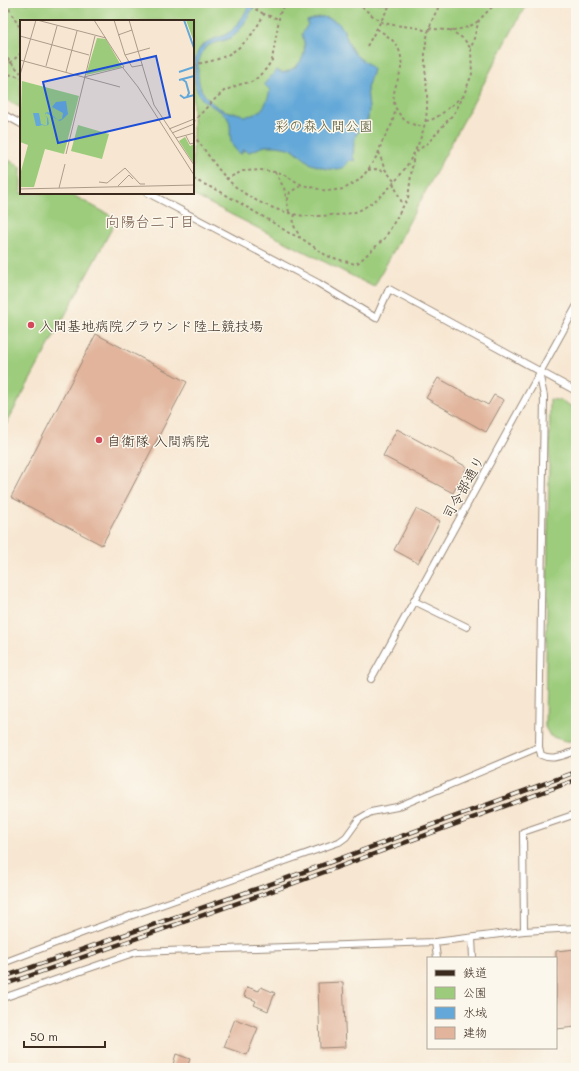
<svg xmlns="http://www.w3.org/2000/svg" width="579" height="1071" font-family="Mali,'Klee One',sans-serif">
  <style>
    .green { fill: #9ccc7b; stroke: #6c7b4c }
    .water { fill: #63a8d8; stroke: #4f697b }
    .building { fill: #e1b49b }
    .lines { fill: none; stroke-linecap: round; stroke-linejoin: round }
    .lane-casing { stroke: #998878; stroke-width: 8 }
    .path { stroke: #998878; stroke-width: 2; stroke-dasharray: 3 3; stroke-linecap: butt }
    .lane { stroke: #fff; stroke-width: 6 }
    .rail-casing { stroke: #3b2a1e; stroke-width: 4.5 }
    .rail { stroke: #fbf7ec; stroke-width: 3; stroke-dasharray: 9; stroke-linecap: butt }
    .poi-dot { fill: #d1495b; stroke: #fbf7ec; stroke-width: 1.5 }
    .labels { text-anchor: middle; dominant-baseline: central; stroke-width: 3; stroke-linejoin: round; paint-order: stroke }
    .park-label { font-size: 14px; fill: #585b3a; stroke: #fbf7ec }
    .poi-label { font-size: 14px; fill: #3b2a1e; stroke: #fbf7ec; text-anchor: start }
    .street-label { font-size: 14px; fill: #3b2a1e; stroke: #fbf7ec }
    .neighbourhood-label { font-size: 15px; fill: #755a4a; stroke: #fbf7ec }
    .inset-river { fill: none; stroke: #63a8d8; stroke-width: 2 }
    .inset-road { fill: none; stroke: #ac9b8a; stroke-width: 1 }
    .view { fill: #1d4ed8; fill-opacity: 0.15; stroke: #1d4ed8; stroke-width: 2 }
    .inset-edge { fill: none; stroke: #3b2a1e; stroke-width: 2 }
  </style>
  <rect width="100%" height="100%" fill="#fbf7ec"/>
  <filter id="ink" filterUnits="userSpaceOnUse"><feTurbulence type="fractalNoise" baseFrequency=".025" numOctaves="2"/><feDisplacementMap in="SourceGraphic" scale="8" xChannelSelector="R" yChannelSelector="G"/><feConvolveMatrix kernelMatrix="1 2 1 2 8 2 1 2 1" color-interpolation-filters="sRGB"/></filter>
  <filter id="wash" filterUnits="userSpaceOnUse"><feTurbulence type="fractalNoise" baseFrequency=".012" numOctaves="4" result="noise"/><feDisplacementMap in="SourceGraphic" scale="16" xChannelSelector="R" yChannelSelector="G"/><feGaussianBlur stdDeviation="0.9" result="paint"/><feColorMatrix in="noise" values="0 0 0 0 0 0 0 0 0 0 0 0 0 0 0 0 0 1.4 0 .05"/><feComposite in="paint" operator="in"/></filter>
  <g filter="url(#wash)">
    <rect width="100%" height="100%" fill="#f7e7d2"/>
    <g class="green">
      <path d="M3,3H527L374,287L189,193H193V21H21V108L3,98Z"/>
      <path d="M3,157L21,167V193H69L117,219L3,430Z"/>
      <path d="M550,399L562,401L576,409V741H565L550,736L545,727Z"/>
    </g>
    <path class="water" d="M250,3H257C249,13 245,25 236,34C228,42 217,40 208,46C196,55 196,77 201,89C204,95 210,102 216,106C219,108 225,111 230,112C235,113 240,113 244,116C261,116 267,104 270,90L264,84L277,70C281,73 284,73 288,71C305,63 307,50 302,34L308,24L307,21C311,20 315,18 319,17C322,16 325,18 328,18C349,24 343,40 355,54C360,60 369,63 373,70L367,88L369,109L368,119L356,135L354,143L353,157L355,161L350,160L343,168L337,169H327L311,164L293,149L277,146H265L249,152L242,150V154C238,153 238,152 235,149C226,139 234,127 227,117C221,109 206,106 199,95C192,84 192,55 202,46C210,38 223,38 231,31C239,24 246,12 250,3Z"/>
    <g id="blocks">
      <g class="building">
        <path d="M96,334L187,382L102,545L11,497Z"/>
        <path d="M438,378L488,405L494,395L504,400L486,432L426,398Z"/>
        <path d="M397,429L467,467L453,493L383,456Z"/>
        <path d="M416,509L440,521L418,563L394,550Z"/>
        <path d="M576,949V1027L556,1029V951Z"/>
        <path d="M343,982L346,1047L320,1048L318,983Z"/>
        <path d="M247,987L259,991L261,987L275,993L268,1011L254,1005L256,1001L244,996Z"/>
        <path d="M235,1019L258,1028L247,1055L224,1047Z"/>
        <path d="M176,1054L190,1059L187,1068H172Z"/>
      </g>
    </g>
  </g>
  <g filter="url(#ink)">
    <use href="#blocks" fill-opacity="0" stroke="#998878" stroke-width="1"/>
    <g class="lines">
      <g class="lane-casing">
        <g id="lane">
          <path d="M3,114L21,124"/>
          <path d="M148,193L318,283L376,318L389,289L576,391"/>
          <path d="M539,372L544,396L539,747L541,755C553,761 564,755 576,751"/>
          <path d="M414,601L467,627"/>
          <path d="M371,679L576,307"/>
          <path d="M524,931L523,832L576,814"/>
          <path d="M472,938L473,958"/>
          <path d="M435,942L437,958"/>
          <path d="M3,963L82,933L339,842L346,837L359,819L371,812L397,807L539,747"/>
          <path d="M3,998L136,952L435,942L524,931L576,928"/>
        </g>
      </g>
      <g class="path">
        <path d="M7,3L12,15L21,29"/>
        <path d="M245,3L264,14"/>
        <path d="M357,3C365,9 373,17 382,22C397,28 414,24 428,32"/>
        <path d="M429,28C446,31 464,32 478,21"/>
        <path d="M377,29C385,34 395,40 399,50C409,75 384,90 398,112C406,124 411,124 424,127"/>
        <path d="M450,30L464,39L471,49"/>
        <path d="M367,46L391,3"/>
        <path d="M3,54L21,73"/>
        <path d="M10,63L21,53"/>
        <path d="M193,64C228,61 248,46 264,14L279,19"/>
        <path d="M3,73L21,77"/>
        <path d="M426,121C440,119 450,105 462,97"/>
        <path d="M193,122L212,102L224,91L238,85L254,81L266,69L272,60L280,13L284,7L288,3"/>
        <path d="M193,135C209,154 220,176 240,190C256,203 287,215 307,216C315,216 323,216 331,215C340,215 350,214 358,211C390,195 415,161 424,127C431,102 424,77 425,52C426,34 432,18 441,3"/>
        <path d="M379,152L384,168L394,181"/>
        <path d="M368,170L375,169L386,171"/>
        <path d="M275,172L284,188L287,201"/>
        <path d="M193,179L221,192L272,222L289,233L301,238L327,256L355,264L359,262L385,238L408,198L414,153L428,143L455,112L463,97L472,74L471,49L479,20L496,3"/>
        <path d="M226,179L243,171L261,170L281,173L302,185L327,191L344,189L359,180L368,170L378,154L382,142L392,124L396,108"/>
        <path d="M393,183L403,205"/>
        <path d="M289,212L287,202L290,192L302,185"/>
        <path d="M295,214L293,224L300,237"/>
      </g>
      <use href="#lane" class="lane"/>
      <g class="rail-casing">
        <g id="rail">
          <path d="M3,977L276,882L576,772"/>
          <path d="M3,985L278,889L576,780"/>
        </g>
      </g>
      <use href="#rail" class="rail"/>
    </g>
  </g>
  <g class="poi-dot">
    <circle cx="31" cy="325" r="4"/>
    <circle cx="99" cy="440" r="4"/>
  </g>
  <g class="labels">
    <g class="park-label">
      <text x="324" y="125">彩の森入間公園</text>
    </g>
    <g class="poi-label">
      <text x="39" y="325">入間基地病院グラウンド陸上競技場</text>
      <text x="107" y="440">自衛隊 入間病院</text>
    </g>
    <g class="street-label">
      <text transform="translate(463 487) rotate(-61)">司令部通り</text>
    </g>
    <g class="neighbourhood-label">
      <text x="150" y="221">向陽台二丁目</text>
    </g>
  </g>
  <g transform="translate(20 20)">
    <rect width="174" height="174" fill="#f7e7d2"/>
    <path d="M166,0H174V22ZM77,18L86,19L102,47L66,55ZM2,61L59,76L44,134L25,129L14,167H0V155L8,125L0,122ZM58,105L89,114L82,139L51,131ZM165,117L170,126L174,124V144L159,121Z" fill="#9ccc7b"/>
    <path d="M46,81L48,94L43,99L40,101L38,100L26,93L25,95L28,98L29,104L28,105L26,106L22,105L19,106H16L13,93H19L21,104L27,106V98L25,95V93L28,92L38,100L42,99L43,93L32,87L36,82Z" fill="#63a8d8"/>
    <path class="inset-river" d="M164,0L174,28M159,52L174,47M162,59L166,62L169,73L167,77M159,60L174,56M160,75L164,78L174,75"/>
    <path class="inset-road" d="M17,0L86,18M94,0L105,35L112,47L123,45M109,0L134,85L174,145M98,15L112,10M0,16L69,35M105,35L130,28M0,40L100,67M26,46L37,6M103,48L118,67L174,155M46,52L57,11M0,55L16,0M64,57L104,47L74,0M149,109L174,99M152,113L174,104M166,116L170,124L174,123M156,118L174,113M46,134L75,16M79,162L87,163L105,148L120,164H125M98,166L109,155L113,159M39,168L45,144M0,169L174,165"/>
    <path class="view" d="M136,36L150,97L38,123L23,62Z"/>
    <rect width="174" height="174" class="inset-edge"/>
  </g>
  <rect width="579" height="1071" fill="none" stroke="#fbf7ec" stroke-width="16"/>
  <rect x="427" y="957" width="130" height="92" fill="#fbf7ec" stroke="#aea59a"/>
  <rect x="435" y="970" width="20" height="6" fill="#3b2a1e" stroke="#aea59a"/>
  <text x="463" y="977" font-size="12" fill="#3b2a1e">鉄道</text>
  <rect x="435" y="987" width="20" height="12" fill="#9ccc7b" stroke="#aea59a"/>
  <text x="463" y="997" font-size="12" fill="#3b2a1e">公園</text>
  <rect x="435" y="1007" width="20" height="12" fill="#63a8d8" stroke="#aea59a"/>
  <text x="463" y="1017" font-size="12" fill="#3b2a1e">水域</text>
  <rect x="435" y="1027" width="20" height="12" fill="#e1b49b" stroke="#aea59a"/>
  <text x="463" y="1037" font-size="12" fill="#3b2a1e">建物</text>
  <path d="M24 1041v6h81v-6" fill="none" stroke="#3b2a1e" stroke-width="2"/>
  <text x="30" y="1041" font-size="12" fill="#3b2a1e" stroke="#fbf7ec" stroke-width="3" paint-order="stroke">50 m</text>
</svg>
